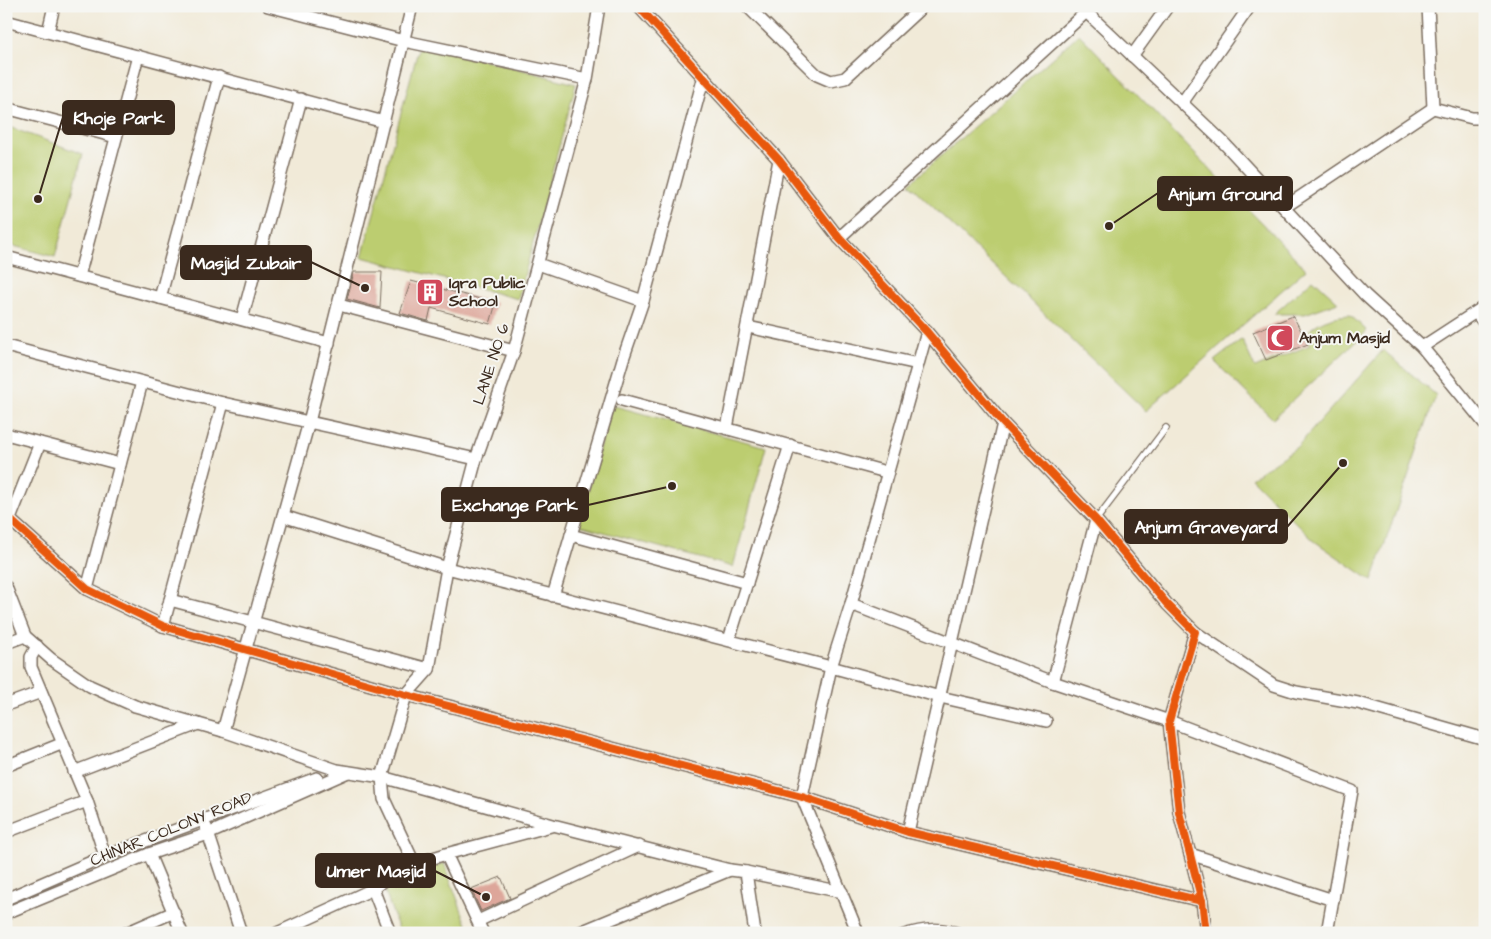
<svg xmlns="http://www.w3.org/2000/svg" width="1491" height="939" font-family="'Architects Daughter',sans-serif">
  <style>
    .green { fill: #bccd70; stroke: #7c7c47 }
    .building { fill: #dda69a }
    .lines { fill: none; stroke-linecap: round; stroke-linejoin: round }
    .service-casing { stroke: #7b6d5f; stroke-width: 8 }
    .minor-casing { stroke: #7b6d5f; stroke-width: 14 }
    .service { stroke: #fff; stroke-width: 5.5 }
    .minor { stroke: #fff; stroke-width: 11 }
    .cycleway-casing { stroke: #f6f6f2; stroke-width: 11 }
    .cycleway { stroke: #e8590c; stroke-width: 8 }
    .labels { text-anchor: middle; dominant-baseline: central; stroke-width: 4; stroke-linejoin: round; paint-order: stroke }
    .poi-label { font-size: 16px; font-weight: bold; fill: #3b2a1e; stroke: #f6f6f2; text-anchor: start }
    .street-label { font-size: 16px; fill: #3b2a1e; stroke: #f6f6f2 }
    .leader { fill: none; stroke: #3b2a1e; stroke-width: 2 }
    .callout-dot { fill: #3b2a1e; stroke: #f6f6f2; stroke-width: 2 }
    .callout { fill: #3b2a1e; stroke: #3b2a1e; stroke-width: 2 }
    .callout-label { font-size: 18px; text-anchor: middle; font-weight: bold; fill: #fff }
  </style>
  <rect width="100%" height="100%" fill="#f6f6f2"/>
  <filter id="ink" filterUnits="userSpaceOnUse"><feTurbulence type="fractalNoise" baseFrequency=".02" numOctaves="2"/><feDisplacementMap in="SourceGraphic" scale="10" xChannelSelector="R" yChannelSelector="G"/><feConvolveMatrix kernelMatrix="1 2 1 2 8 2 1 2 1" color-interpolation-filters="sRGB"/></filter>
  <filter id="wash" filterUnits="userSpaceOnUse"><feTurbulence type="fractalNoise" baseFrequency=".0096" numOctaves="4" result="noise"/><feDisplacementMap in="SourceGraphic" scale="20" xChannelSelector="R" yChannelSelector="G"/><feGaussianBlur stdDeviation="1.12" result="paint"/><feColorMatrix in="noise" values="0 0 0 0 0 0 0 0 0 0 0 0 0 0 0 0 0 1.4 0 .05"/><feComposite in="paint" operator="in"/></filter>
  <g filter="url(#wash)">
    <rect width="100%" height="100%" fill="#f1ead8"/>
    <g class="green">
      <path d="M1079,34L1306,269L1146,411L909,184Z"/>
      <path d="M420,43L576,84L518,299L362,257Z"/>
      <path d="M6,126L83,154L55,257L6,244Z"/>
      <path d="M1313,279L1338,302L1305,314H1274Z"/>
      <path d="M1350,315L1367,331L1273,419L1214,361L1242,339L1255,368L1310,345L1305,335C1316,321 1332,316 1350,315Z"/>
      <path d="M1383,350L1436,395L1372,581L1313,540L1251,478L1297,447Z"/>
      <path d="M611,405L766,447L733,567L578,525Z"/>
      <path d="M444,863L470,933H400L383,886Z"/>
    </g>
    <g id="blocks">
      <g class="building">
        <path d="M354,272H382L380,308L347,299Z"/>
        <path d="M411,281L496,303L490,324L431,308L428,321L400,313Z"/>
        <path d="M1293,316L1308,344L1266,360L1253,332Z"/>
        <path d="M501,877L510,898L481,911L471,889Z"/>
      </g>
    </g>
  </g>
  <g filter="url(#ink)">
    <use href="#blocks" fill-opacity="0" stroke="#7b6d5f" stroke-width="1"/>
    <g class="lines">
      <g class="service-casing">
        <g id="service">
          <path d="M1473,313L1485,329"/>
          <path d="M1096,520L1166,428"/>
          <path d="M901,933C924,925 943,924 966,933"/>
        </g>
      </g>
      <g class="minor-casing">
        <g id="minor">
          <path d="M268,6L404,41L587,79"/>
          <path d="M638,6L779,160L839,238L927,332L1003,423L1096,520L1167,604L1195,632L1169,721L1179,812L1202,901L1206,933"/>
          <path d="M747,6L817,75L831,81L845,78L923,6"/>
          <path d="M1080,6L1222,141L1365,295L1422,347L1485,306"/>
          <path d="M1428,6L1433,108"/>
          <path d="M6,21L384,122"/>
          <path d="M48,32L54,6"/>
          <path d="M1132,56L1168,6"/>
          <path d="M1182,103L1250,6"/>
          <path d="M6,108L116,137"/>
          <path d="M1285,207L1433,108L1472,118H1485"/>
          <path d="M839,238L1085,13"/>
          <path d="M6,257L329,343"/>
          <path d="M538,264L643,301"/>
          <path d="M79,276L138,56"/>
          <path d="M160,298L219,77"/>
          <path d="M339,305L514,351"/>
          <path d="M242,319L301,99"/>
          <path d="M748,327L918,364"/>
          <path d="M6,346L223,403L476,459"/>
          <path d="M1422,347L1485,424"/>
          <path d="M622,400L886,472"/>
          <path d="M727,428L779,160"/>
          <path d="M6,434L120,464"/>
          <path d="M6,516L87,589L163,626L406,695L802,797L908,832L1202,901"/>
          <path d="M283,516L447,568L831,667L940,697L1046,721"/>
          <path d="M10,519L40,443"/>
          <path d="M571,535L747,583"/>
          <path d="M6,587L25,636L51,659L90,686L135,706L223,731L337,770L382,777L553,825L730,870L746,872L842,892"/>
          <path d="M87,589L142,382"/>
          <path d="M553,596L623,359L643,301L704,76"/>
          <path d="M170,600L429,669"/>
          <path d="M851,604L1053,682L1169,721L1352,791L1327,933"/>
          <path d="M163,626L223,403"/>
          <path d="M1195,632L1274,685L1296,692L1358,703L1485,739"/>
          <path d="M729,640L790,445"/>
          <path d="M6,643L25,636"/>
          <path d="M37,646L31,657V667L87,801L105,856"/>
          <path d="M1053,682L1096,520"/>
          <path d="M6,705L41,692"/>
          <path d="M223,731L309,422L412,6"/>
          <path d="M6,766L61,744"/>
          <path d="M74,772L198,724"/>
          <path d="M206,827L241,933"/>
          <path d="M6,832L87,801"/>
          <path d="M908,832L1003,423"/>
          <path d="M149,854L182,933"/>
          <path d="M446,854L551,826"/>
          <path d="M1190,854L1333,900"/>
          <path d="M414,863L384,799L382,777L406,695L429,669L447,568L476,459L514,351L587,79L599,6"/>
          <path d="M746,872L755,933"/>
          <path d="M6,899L105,856L317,778"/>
          <path d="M6,913L149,854L208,834L348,772"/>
          <path d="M478,921L639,846"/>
          <path d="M126,933L174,912"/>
          <path d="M277,933L373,889"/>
          <path d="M390,933L373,889C394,869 419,862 446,854L483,933"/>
          <path d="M578,933L730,870"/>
          <path d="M858,933L802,797L831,667L851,604L927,332"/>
        </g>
      </g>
      <use href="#service" class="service"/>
      <use href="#minor" class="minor"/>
      <g class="cycleway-casing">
        <g id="cycleway">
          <path d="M638,6L779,160L839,238L927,332L1003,423L1096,520L1167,604L1195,632L1169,721L1179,812L1202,901L1206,933"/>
          <path d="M6,516L87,589L163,626L406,695L802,797L908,832L1202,901"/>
        </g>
      </g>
      <use href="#cycleway" class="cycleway"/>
    </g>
  </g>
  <defs>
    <g id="building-square" transform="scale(1.4375)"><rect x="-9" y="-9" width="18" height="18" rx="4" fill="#d1495b" stroke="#f6f6f2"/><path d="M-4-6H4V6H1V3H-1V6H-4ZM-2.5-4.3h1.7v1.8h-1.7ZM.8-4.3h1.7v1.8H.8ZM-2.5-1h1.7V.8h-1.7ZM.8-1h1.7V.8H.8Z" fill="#fff"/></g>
    <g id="mosque-square" transform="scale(1.4375)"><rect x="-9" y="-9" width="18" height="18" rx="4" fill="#d1495b" stroke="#f6f6f2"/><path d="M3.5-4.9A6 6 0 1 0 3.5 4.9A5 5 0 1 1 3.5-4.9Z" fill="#fff"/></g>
  </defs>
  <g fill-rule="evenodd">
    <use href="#building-square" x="430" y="292"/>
    <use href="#mosque-square" x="1280" y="338"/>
  </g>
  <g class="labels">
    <g class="poi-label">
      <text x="449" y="283">Iqra Public<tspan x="449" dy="18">School</tspan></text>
      <text x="1299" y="338">Anjum Masjid</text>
    </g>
    <g class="street-label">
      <text transform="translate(491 364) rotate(-72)">LANE NO 6</text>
      <text transform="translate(171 829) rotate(-22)">CHINAR COLONY ROAD</text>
    </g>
  </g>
  <path class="leader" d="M38 199L63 117M1109 226L1158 193M365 288L311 262M672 486L588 505M1343 463L1287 527M486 897L435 871"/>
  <g class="callout-dot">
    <circle cx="38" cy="199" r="5"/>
    <circle cx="1109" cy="226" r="5"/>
    <circle cx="365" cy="288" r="5"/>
    <circle cx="672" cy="486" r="5"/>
    <circle cx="1343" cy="463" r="5"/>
    <circle cx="486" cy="897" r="5"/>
  </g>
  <g class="callout">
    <rect x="63" y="101" width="111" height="33" rx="5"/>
    <rect x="1158" y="177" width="134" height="33" rx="5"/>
    <rect x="181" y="246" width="130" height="33" rx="5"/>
    <rect x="442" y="488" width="146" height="33" rx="5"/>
    <rect x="1125" y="510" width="162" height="33" rx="5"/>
    <rect x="316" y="854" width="119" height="33" rx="5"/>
  </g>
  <g class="callout-label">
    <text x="119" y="124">Khoje Park</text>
    <text x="1225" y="200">Anjum Ground</text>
    <text x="246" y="269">Masjid Zubair</text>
    <text x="515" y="511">Exchange Park</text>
    <text x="1206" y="533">Anjum Graveyard</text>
    <text x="376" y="877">Umer Masjid</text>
  </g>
  <rect width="1491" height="939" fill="none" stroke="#f6f6f2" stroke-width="25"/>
</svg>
